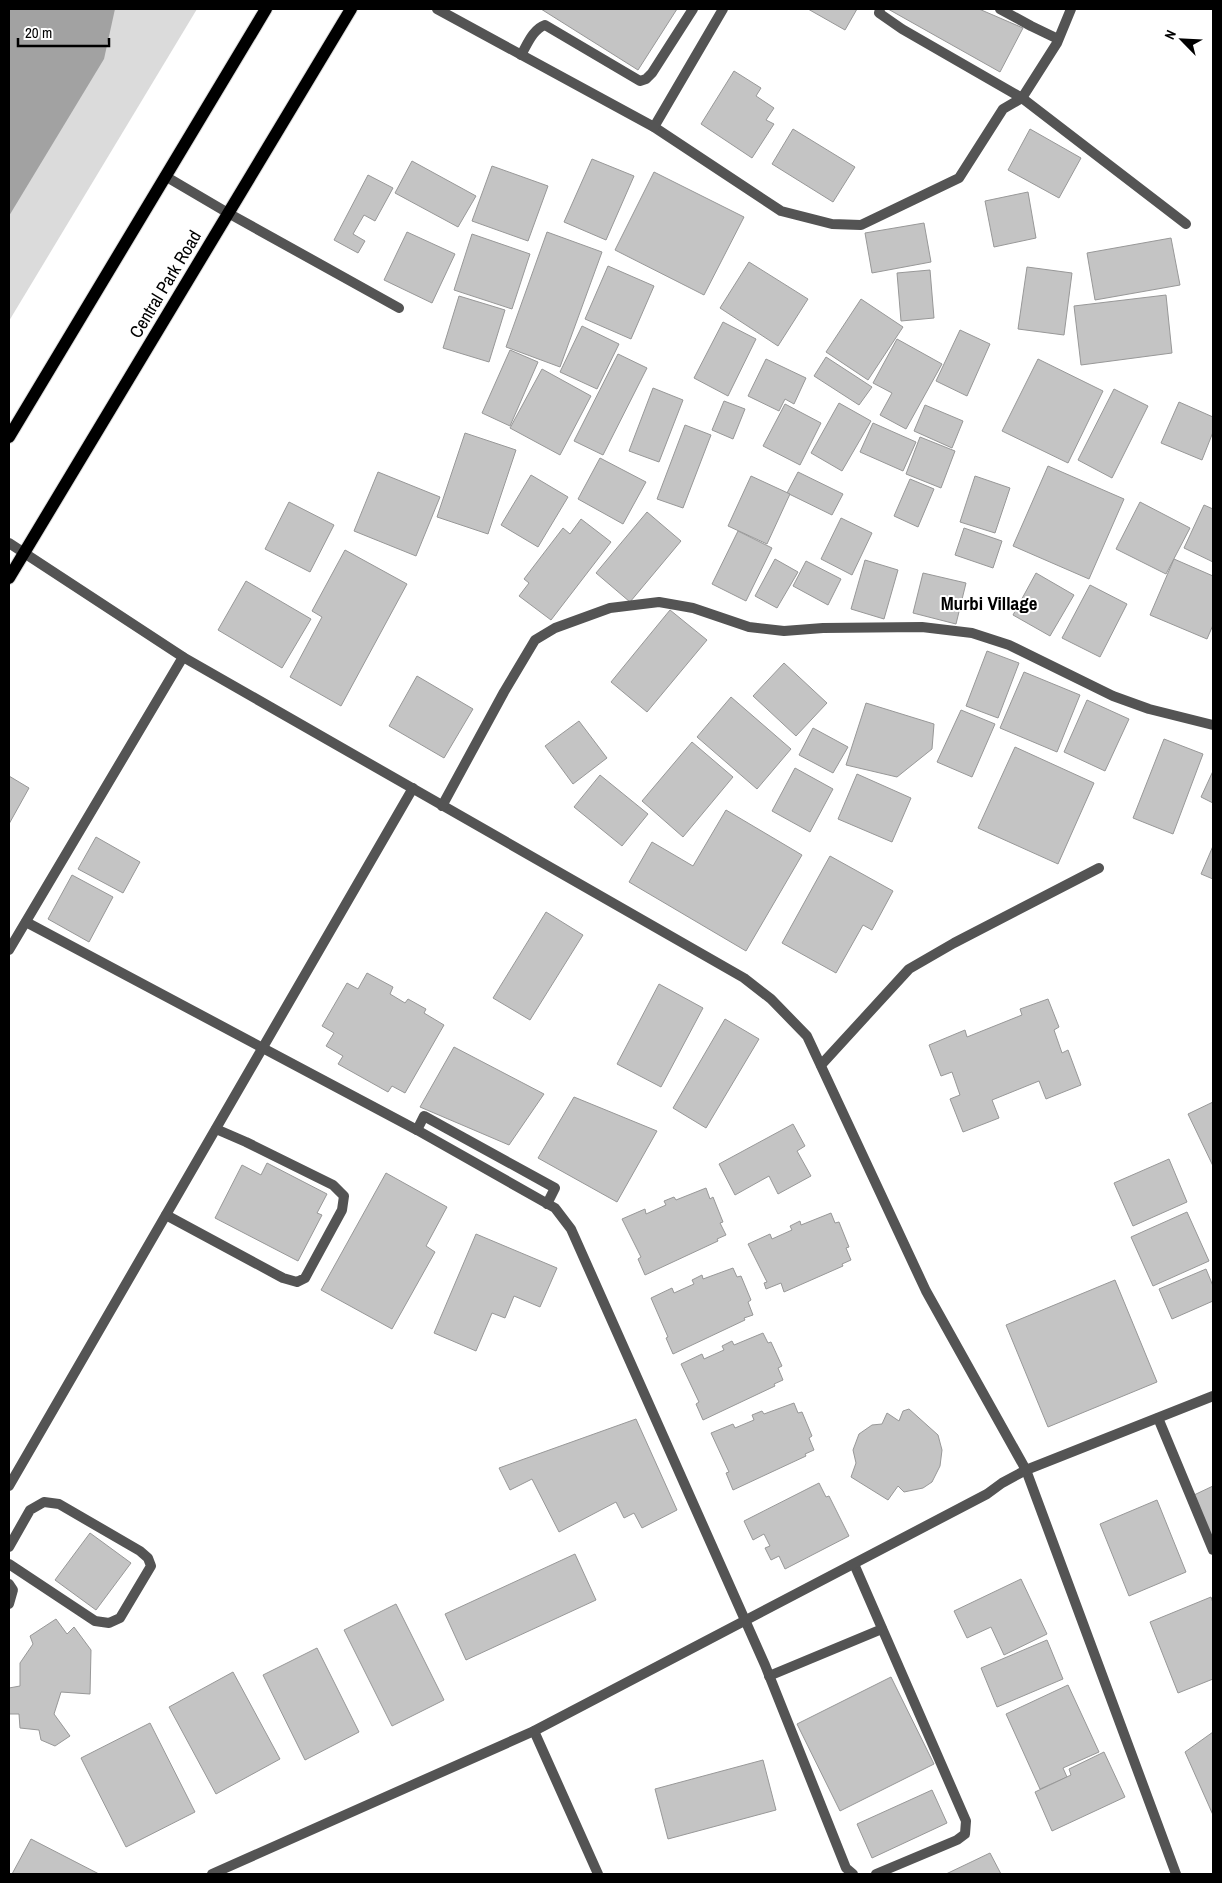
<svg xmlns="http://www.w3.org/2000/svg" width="1222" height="1883" font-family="'Archivo Narrow',sans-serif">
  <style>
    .green { fill: #dbdbdb }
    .water { fill: #a2a2a2 }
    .building { fill: #c4c4c4; stroke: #989898 }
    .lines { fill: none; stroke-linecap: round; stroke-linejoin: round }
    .primary-casing { stroke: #dbdbdb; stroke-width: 14 }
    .street { stroke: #545454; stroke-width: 10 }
    .primary { stroke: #000; stroke-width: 12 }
    .labels { text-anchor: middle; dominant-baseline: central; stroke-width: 4; stroke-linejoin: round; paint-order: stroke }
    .street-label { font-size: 18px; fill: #000; stroke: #fff }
    .neighbourhood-label { font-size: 19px; font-weight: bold; fill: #000; stroke: #fff }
  </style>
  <rect width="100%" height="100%" fill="#fff"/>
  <path class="green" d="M9,9H197L9,321Z"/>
  <path class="water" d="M9,9H115L104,59L9,216Z"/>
  <g class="building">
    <path d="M541,9H677L638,70Z"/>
    <path d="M808,9H857L845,30Z"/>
    <path d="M888,9H979L1023,28L1000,72Z"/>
    <path d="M734,71L761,88L756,96L774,108L766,120L774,124L752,158L701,124Z"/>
    <path d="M793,129L855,167L833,202L772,164Z"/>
    <path d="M1030,129L1081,158L1059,198L1008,170Z"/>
    <path d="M592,159L634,176L606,240L564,222Z"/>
    <path d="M412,161L476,196L458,227L395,193Z"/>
    <path d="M492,166L548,186L528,241L472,221Z"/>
    <path d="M654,172L744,217L704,295L615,250Z"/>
    <path d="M368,175L393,188L375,221L364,215L353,234L365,241L358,253L334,240Z"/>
    <path d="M1028,192L1036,238L994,247L985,201Z"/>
    <path d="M924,223L931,262L872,273L865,233Z"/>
    <path d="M407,232L455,254L432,303L384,280Z"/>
    <path d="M547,232L602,252L560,367L506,347Z"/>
    <path d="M472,234L530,254L512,309L454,290Z"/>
    <path d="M1171,238L1180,285L1095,300L1087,253Z"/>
    <path d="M749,262L808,299L778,346L720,308Z"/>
    <path d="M608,266L654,286L631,339L585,319Z"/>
    <path d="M1027,267L1072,273L1064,335L1018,329Z"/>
    <path d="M930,270L934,318L901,321L897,273Z"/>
    <path d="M1166,295L1172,353L1081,365L1074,306Z"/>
    <path d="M459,296L505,310L489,362L443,348Z"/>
    <path d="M861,299L903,327L868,380L826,352Z"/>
    <path d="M723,322L756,339L728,396L694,378Z"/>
    <path d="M582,326L619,344L597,389L560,372Z"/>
    <path d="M960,330L990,344L967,396L936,381Z"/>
    <path d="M897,339L942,364L906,429L880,415L892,393L873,383Z"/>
    <path d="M510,350L538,362L510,426L482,413Z"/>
    <path d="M618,354L647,368L603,455L574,441Z"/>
    <path d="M826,357L872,387L859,405L814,376Z"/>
    <path d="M766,359L806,378L794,404L785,399L779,411L748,396Z"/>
    <path d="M1038,359L1103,391L1068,463L1002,431Z"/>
    <path d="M542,369L591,396L560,455L510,428Z"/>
    <path d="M653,388L683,400L659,462L629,451Z"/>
    <path d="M1114,389L1148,406L1112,478L1078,460Z"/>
    <path d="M724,401L745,409L733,439L712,430Z"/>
    <path d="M1179,402L1213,417V432L1202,460L1161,443Z"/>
    <path d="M839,403L871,421L842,471L811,453Z"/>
    <path d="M785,404L821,423L800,465L763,446Z"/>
    <path d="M925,405L963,421L952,448L914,431Z"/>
    <path d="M873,423L916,442L903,471L860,452Z"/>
    <path d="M685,425L711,435L683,508L657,499Z"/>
    <path d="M465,433L516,450L488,534L437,517Z"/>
    <path d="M920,437L955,451L941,488L906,474Z"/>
    <path d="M600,458L646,482L623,524L578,499Z"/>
    <path d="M1048,466L1124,499L1089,579L1013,546Z"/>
    <path d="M378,472L440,497L416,556L354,531Z"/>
    <path d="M798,472L843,494L832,515L787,493Z"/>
    <path d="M531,475L568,497L538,547L501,525Z"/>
    <path d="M751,476L790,494L767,544L728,526Z"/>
    <path d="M975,476L1010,488L995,533L960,522Z"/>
    <path d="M910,479L934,489L918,527L894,516Z"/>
    <path d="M289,502L334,525L310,572L265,549Z"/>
    <path d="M1140,502L1190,528L1166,574L1116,549Z"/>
    <path d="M1204,505L1213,509V562L1184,548Z"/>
    <path d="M647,512L681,541L630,602L596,573Z"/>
    <path d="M841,518L872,533L852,575L821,559Z"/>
    <path d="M581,519L611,542L551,620L519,596L529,583L524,579L563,528L570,534Z"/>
    <path d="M964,528L1002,541L993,568L955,555Z"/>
    <path d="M738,531L772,548L746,601L712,584Z"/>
    <path d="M345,550L407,584L341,706L290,677L322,617L312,611Z"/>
    <path d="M775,559L798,572L777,608L755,596Z"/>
    <path d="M1174,559L1213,576V625L1207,639L1150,615Z"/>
    <path d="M865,560L898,570L884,619L851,609Z"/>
    <path d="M806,561L841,579L828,605L793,586Z"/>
    <path d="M923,573L966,583L956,624L913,613Z"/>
    <path d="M1036,573L1074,595L1050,636L1013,615Z"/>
    <path d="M246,581L311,619L282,668L218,630Z"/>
    <path d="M1090,585L1127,604L1100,657L1062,638Z"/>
    <path d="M670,610L707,640L647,712L611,682Z"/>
    <path d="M987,651L1019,663L998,718L966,706Z"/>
    <path d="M784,663L827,703L796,736L753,696Z"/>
    <path d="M1024,672L1080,695L1057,752L1000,728Z"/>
    <path d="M417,676L473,709L444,758L389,726Z"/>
    <path d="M731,697L791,749L757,789L697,737Z"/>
    <path d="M1087,700L1129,719L1105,771L1064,752Z"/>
    <path d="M866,703L934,724L932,749L897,777L846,765Z"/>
    <path d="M961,710L995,724L972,777L937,762Z"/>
    <path d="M579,721L607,758L573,784L545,746Z"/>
    <path d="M813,728L848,747L833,773L799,755Z"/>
    <path d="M1164,739L1203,754L1173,834L1133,818Z"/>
    <path d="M692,742L733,777L683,837L642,801Z"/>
    <path d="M1015,747L1094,783L1058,864L978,828Z"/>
    <path d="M795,768L833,789L810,832L772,811Z"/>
    <path d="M1213,771V803L1201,797Z"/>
    <path d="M857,774L911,798L892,842L838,819Z"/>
    <path d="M600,775L648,814L622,846L574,807Z"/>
    <path d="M9,776L29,788L9,824Z"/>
    <path d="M726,810L802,855L746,951L629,882L652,842L693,866Z"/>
    <path d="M96,837L140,862L123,893L78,869Z"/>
    <path d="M1213,846V879L1201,874Z"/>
    <path d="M830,856L893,891L872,930L863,925L836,973L782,943Z"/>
    <path d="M72,875L113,897L89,942L48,919Z"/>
    <path d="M546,912L583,935L530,1020L493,998Z"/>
    <path d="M367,973L393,987L390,994L405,1003L408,999L426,1009L424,1013L444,1025L405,1093L392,1086L388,1092L338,1064L343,1056L326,1046L334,1033L322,1026L347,983L358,989Z"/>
    <path d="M659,984L703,1008L661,1087L617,1064Z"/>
    <path d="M1048,999L1059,1027L1054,1030L1062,1053L1068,1050L1081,1085L1046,1099L1039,1081L992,1100L999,1118L963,1132L950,1099L960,1095L952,1072L941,1076L929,1045L965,1030L967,1037L1022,1015L1020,1009Z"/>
    <path d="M725,1019L759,1039L706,1128L673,1108Z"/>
    <path d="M454,1047L544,1094L509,1145L420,1107Z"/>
    <path d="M574,1097L657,1131L617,1202L538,1158Z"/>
    <path d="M1213,1102V1166L1188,1114Z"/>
    <path d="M793,1124L805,1146L797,1151L811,1176L778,1194L769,1176L735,1195L719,1164Z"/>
    <path d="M1169,1159L1187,1202L1133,1226L1114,1183Z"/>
    <path d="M267,1163L327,1194L317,1213L322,1215L298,1261L215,1218L242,1165L261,1175Z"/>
    <path d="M386,1173L447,1207L426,1246L435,1252L392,1329L321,1290Z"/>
    <path d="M706,1188L710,1199L713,1197L723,1222L720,1223L726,1235L717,1239L718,1241L645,1275L638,1259L641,1257L622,1219L645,1209L646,1214L666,1205L664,1201L674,1197L676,1200Z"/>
    <path d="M1187,1212L1209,1261L1153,1286L1131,1237Z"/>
    <path d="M831,1213L835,1223L839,1222L849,1247L846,1248L851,1260L842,1264L843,1266L784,1292L781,1283L766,1289L764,1283L767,1282L748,1244L770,1234L772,1239L792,1230L790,1226L800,1221L801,1225Z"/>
    <path d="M476,1234L557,1268L540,1307L514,1296L505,1318L492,1313L476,1351L434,1333Z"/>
    <path d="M733,1268L737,1277L741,1276L751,1300L748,1302L753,1315L744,1318L745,1320L673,1354L666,1338L668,1337L651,1298L672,1288L674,1293L694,1284L692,1280L702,1275L703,1279Z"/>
    <path d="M1206,1269L1213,1286V1301L1172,1319L1159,1289Z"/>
    <path d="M1115,1280L1157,1382L1048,1427L1006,1325Z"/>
    <path d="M763,1333L768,1343L771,1342L782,1366L778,1368L783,1380L774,1384L775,1386L703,1420L696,1404L699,1402L681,1364L702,1354L704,1359L724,1350L722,1346L732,1341L734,1345Z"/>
    <path d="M794,1403L798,1413L802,1412L812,1436L809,1438L814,1450L805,1454L806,1456L733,1490L726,1473L729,1472L711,1433L733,1424L735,1428L754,1420L752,1415L762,1411L764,1414Z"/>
    <path d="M909,1409L938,1435L942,1450L940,1466L932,1482L923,1488L904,1492L898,1486L888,1500L851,1477L856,1463L853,1450L859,1434L872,1425L882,1424L887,1413L899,1421L903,1411Z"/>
    <path d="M636,1419L677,1510L642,1528L634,1513L624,1518L616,1502L559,1532L532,1479L510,1490L499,1468Z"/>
    <path d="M819,1483L826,1497L829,1496L849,1536L785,1569L779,1556L771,1560L765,1548L770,1546L764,1534L753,1540L744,1521Z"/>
    <path d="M1213,1486V1542L1194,1495Z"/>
    <path d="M1157,1500L1186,1572L1129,1596L1100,1524Z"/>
    <path d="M90,1533L131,1563L96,1610L55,1580Z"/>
    <path d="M575,1554L596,1600L466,1660L445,1614Z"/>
    <path d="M1021,1579L1047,1634L1004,1655L991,1627L967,1638L954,1611Z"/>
    <path d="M1211,1597L1213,1603V1679L1178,1693L1150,1622Z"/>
    <path d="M396,1604L444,1700L392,1726L344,1630Z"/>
    <path d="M56,1619L67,1634L74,1627L91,1650L90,1694L61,1692L54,1714L70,1736L55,1746L41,1740L39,1730L20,1728L19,1714H9V1688L20,1686V1663L33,1644L30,1636Z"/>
    <path d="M1047,1640L1063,1679L997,1707L981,1668Z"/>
    <path d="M317,1648L359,1732L305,1760L263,1675Z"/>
    <path d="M233,1672L280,1759L216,1794L169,1707Z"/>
    <path d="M891,1677L934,1764L840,1811L797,1724Z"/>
    <path d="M1068,1685L1099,1752L1063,1768L1067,1777L1040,1789L1006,1714Z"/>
    <path d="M150,1723L195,1812L126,1847L81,1758Z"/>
    <path d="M1213,1732V1815L1185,1752Z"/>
    <path d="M1104,1752L1125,1797L1052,1831L1035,1792L1071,1775L1069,1769Z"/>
    <path d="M763,1760L776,1810L668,1839L655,1789Z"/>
    <path d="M932,1790L947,1823L872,1858L857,1824Z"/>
    <path d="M31,1839L99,1874H12Z"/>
    <path d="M990,1853L1001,1874H946Z"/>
  </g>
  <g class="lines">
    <g class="primary-casing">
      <g id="primary">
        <path d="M9,437L266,9"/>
        <path d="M9,578L351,9"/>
      </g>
    </g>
    <g class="street">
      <path d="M437,9L654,127L781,211L832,224L861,225L959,178L1003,109L1022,98L1186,224"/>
      <path d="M880,9L879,13L902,29L1022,98L1057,43L1071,9"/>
      <path d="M1000,9L1031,26L1058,39"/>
      <path d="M521,55C527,45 533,29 545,25L640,81L646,79L652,73L693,9"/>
      <path d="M654,127L723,9"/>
      <path d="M165,176L228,213L399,308"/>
      <path d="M9,543L183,657L744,978L771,999L807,1036L926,1291L1026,1470L1176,1874"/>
      <path d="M442,806L504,692L535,640L555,628L610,608L659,602L693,608L749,627L784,631L823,628L922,627L972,633L1009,645L1113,696L1149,709L1213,725"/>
      <path d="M26,922L417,1130L555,1208L571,1229L765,1665L846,1868L853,1874"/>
      <path d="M9,950L183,657"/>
      <path d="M821,1065L909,969L954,943L1099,868"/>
      <path d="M417,1130L424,1116L555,1188L547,1204"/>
      <path d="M166,1215L283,1278L297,1282L305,1278L342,1210L344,1196L333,1185L246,1142L216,1129"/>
      <path d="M1158,1418L1213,1550"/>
      <path d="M9,1486L413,788"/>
      <path d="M9,1547L30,1510L44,1502L59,1504L140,1551L148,1558L151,1566L120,1618L109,1623L95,1621L9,1564"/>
      <path d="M854,1564L966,1821L965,1834L957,1840L876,1874"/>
      <path d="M9,1584L13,1590L9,1604"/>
      <path d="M769,1676L882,1629"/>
      <path d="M534,1731L598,1874"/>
      <path d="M212,1874L534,1731L987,1494L1002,1483L1026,1470L1213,1396"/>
    </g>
    <use href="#primary" class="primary"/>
  </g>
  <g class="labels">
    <g class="street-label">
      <text transform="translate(165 284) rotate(-59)">Central Park Road</text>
    </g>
    <g class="neighbourhood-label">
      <text x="989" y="603">Murbi Village</text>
    </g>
  </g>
  <rect width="1222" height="1883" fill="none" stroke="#000000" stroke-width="20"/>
  <g transform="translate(1182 40) rotate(294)" stroke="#ffffff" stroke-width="4" paint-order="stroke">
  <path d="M0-4L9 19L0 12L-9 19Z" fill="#000000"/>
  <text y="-8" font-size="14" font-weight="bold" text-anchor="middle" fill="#000000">N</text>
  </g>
  <path d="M18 38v8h91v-8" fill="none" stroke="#000000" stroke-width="2.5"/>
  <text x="25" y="38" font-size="15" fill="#000000" stroke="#ffffff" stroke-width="4" paint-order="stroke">20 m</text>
</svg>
